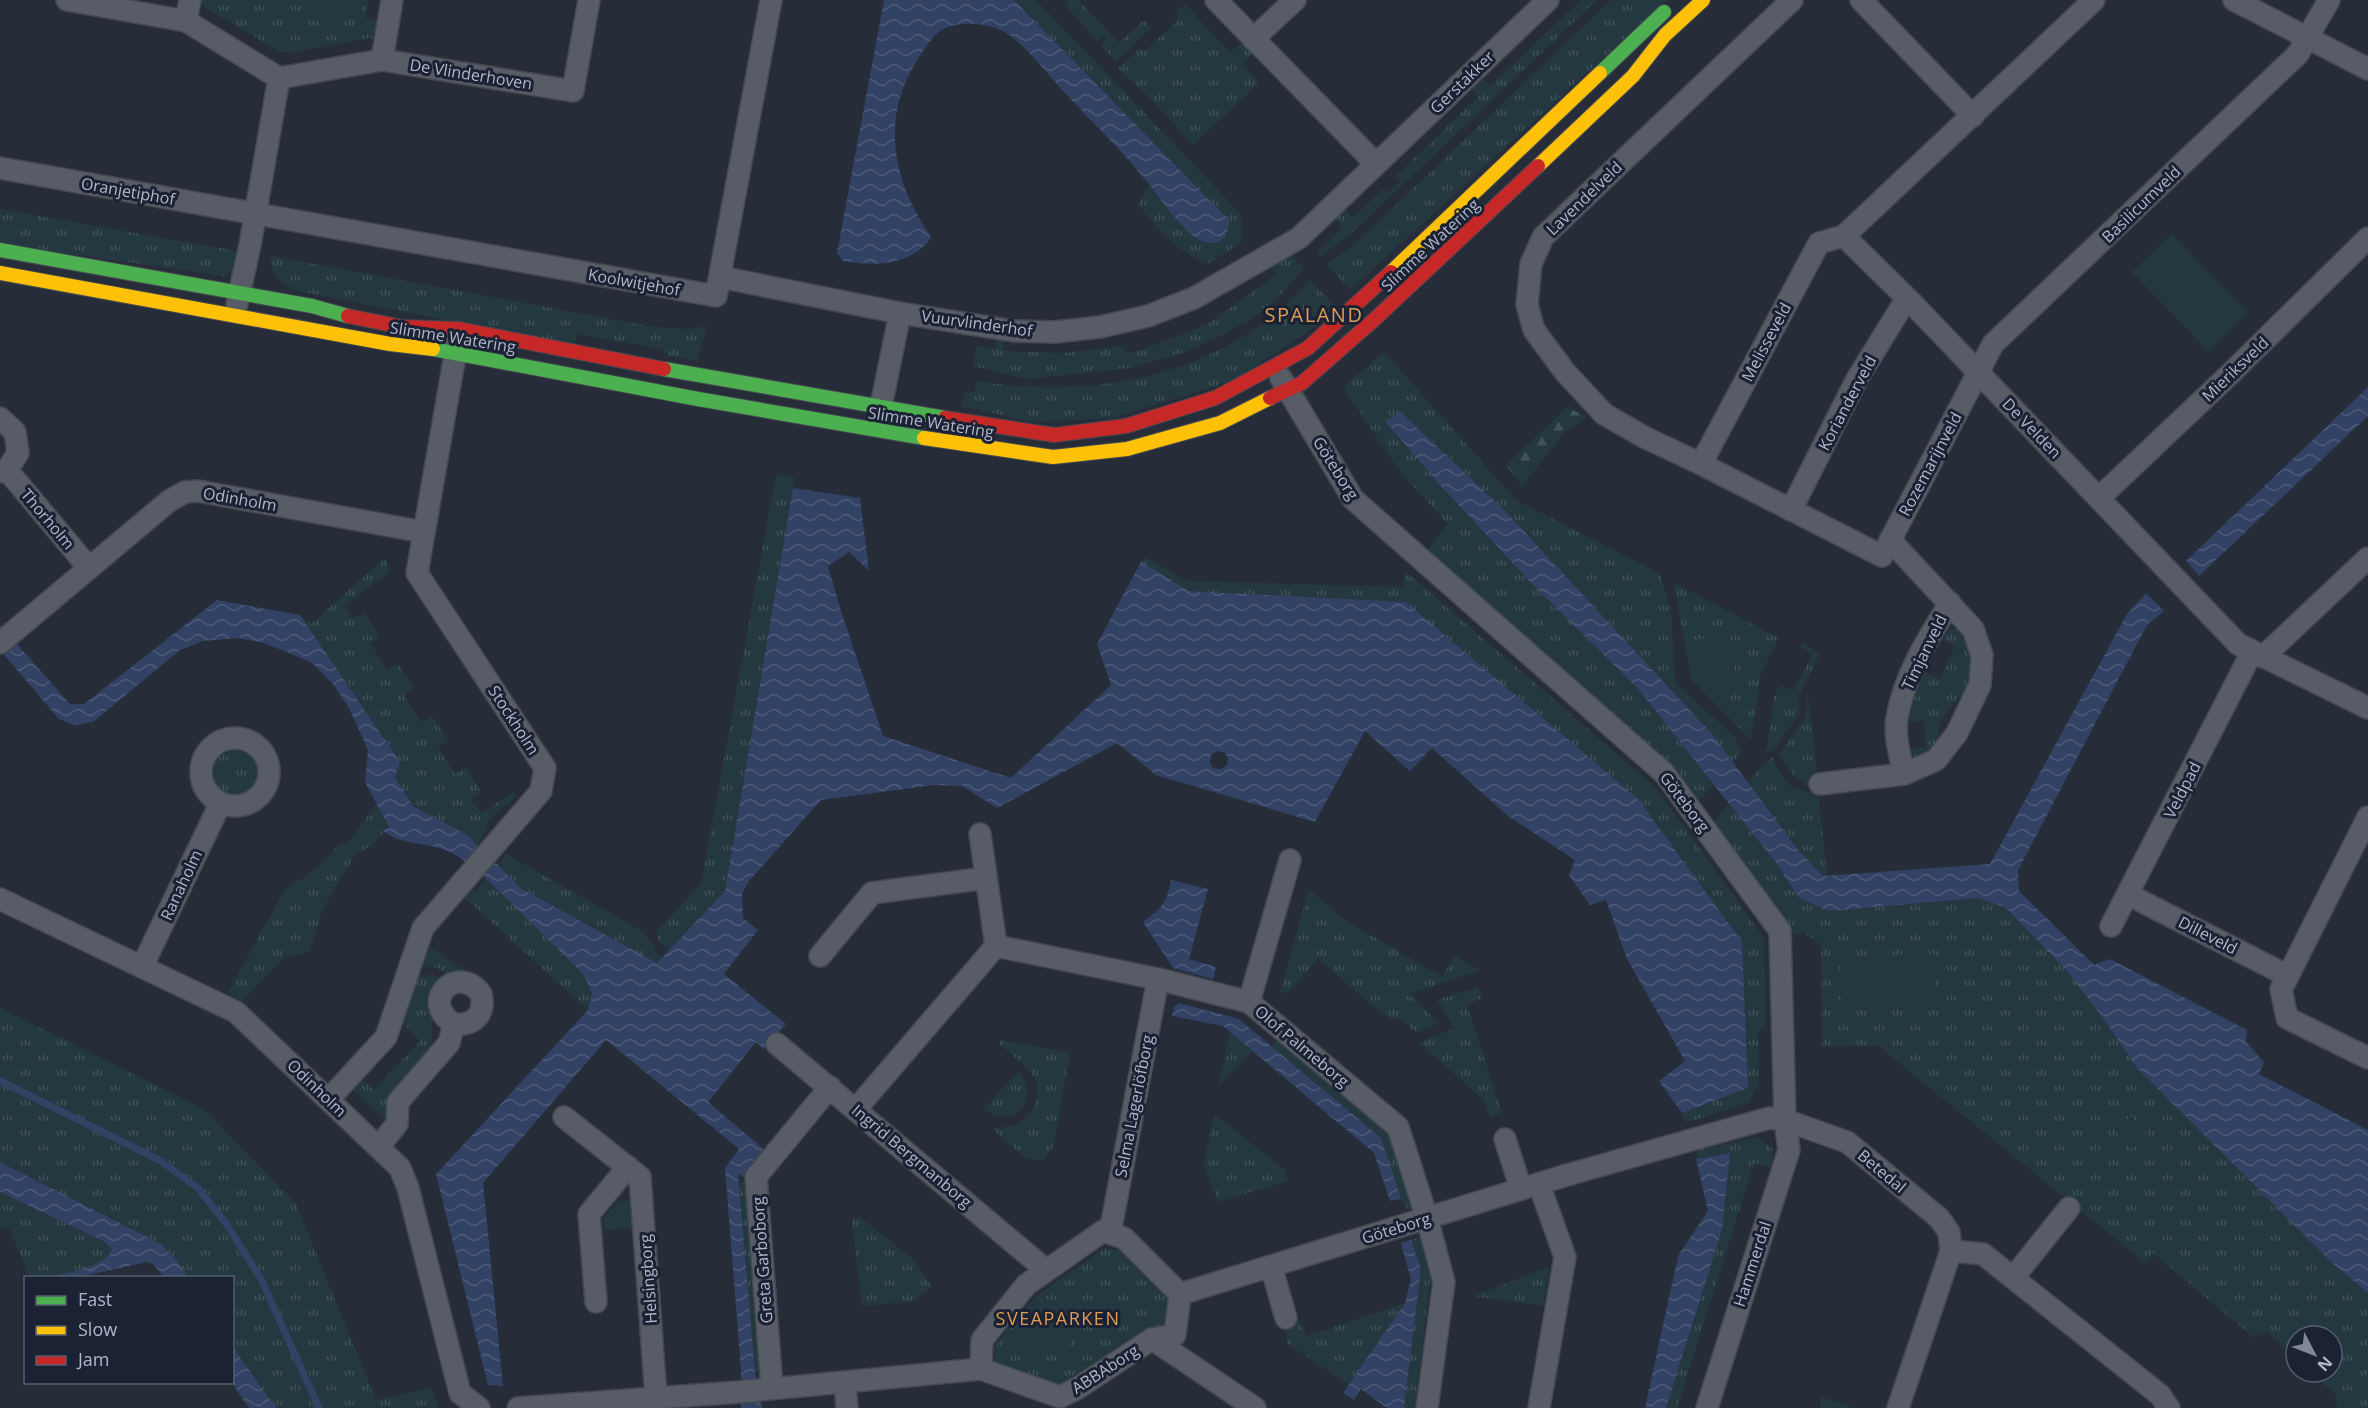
<svg xmlns="http://www.w3.org/2000/svg" width="2368" height="1408" font-family="'Open Sans',sans-serif">
  <style>
    .grass { fill: url(#grass-tufts) }
    .forest { fill: url(#forest-firs) }
    .green { fill: #23383f }
    .water { fill: url(#water-waves); fill-rule: evenodd }
    .lines { fill: none; stroke-linecap: round; stroke-linejoin: round }
    .stream { stroke: #314264; stroke-width: 7 }
    .street-casing { stroke: #444851; stroke-width: 24 }
    .fast-casing { stroke: #444851; stroke-width: 16 }
    .slow-casing { stroke: #444851; stroke-width: 16 }
    .jam-casing { stroke: #444851; stroke-width: 16 }
    .street { stroke: #585c66; stroke-width: 21 }
    .fast { stroke: #4caf50; stroke-width: 14 }
    .slow { stroke: #ffc107; stroke-width: 14 }
    .jam { stroke: #c62828; stroke-width: 14 }
    .labels { text-anchor: middle; dominant-baseline: central; stroke-width: 6; stroke-linejoin: round; paint-order: stroke }
    .street-label { font-size: 16px; fill: #b0b8ca; stroke: #1a2233 }
    .neighbourhood-label { font-size: 18px; letter-spacing: 1.5px; fill: #e09c55; stroke: #1a2233 }
    .quarter-label { font-size: 20px; letter-spacing: 1.5px; fill: #e09c55; stroke: #1a2233 }
  </style>
  <defs>
    <pattern id="grass-tufts" width="24" height="20" patternUnits="userSpaceOnUse" patternTransform="scale(1.5)"><rect width="24" height="20" fill="#23383f"/><path d="M3 7l-1-3M5 7V3M7 7l1-3M15 17l-1-3M17 17v-4M19 17l1-3" fill="none" stroke="#405359"/></pattern>
    <pattern id="forest-firs" width="22" height="20" patternUnits="userSpaceOnUse" patternTransform="scale(1.5)"><rect width="22" height="20" fill="#23383f"/><path d="M5 1l3.5 6h-7zM16 11l3.5 6h-7z" fill="#405359"/></pattern>
    <pattern id="water-waves" width="16" height="10" patternUnits="userSpaceOnUse" patternTransform="scale(1.5)"><rect width="16" height="10" fill="#314264"/><path d="M0 5q4-4 8 0t8 0" fill="none" stroke="#4c5b79"/></pattern>
  </defs>
  <rect width="100%" height="100%" fill="#272d38"/>
  <g class="grass">
    <path d="M201,0H368L365,18L381,21L376,37L291,53L279,51L200,5Z"/>
    <path d="M1014,0H1036L1241,214L1242,242L1208,264C1178,252 1157,230 1138,204L1150,185L1169,212L1228,235L1229,220Z"/>
    <path d="M1069,0H1078L1119,43L1144,20L1151,28L1116,61L1100,45L1106,39L1103,36L1098,42L1066,6Z"/>
    <path d="M1581,0H1597L1350,235L1321,256L1317,252L1343,227L1333,216L1342,207L1353,218L1383,189L1388,193L1400,182L1395,177L1479,96L1469,85L1479,76L1490,86Z"/>
    <path d="M1611,0H1666L1350,290L1326,264L1353,246Z"/>
    <path d="M1185,4L1230,53L1243,40L1254,51L1242,65L1259,83L1193,145L1150,98L1118,69L1139,49L1145,51L1179,19L1177,11Z"/>
    <path d="M0,209L242,252L236,266L225,276L0,244Z"/>
    <path d="M1287,251L1304,269L1266,310L1223,335L1182,353L1129,368L1028,379L973,366L976,346L995,349L997,335L1004,337L1003,351L1064,353L1123,346L1126,353L1140,351L1207,324L1277,275L1265,264Z"/>
    <path d="M271,256L654,327L687,329L707,326L697,361L668,356L661,349L578,334L574,345L293,290C281,283 268,271 271,256Z"/>
    <path d="M1310,280L1339,310L1235,380L1113,418L1032,422L961,406L966,391L974,392L977,381C1095,401 1229,374 1310,280Z"/>
    <path d="M1384,352L1516,500L1660,574L1671,610L1675,683L1735,737L1742,752L1733,762L1712,734L1508,514L1401,412L1535,587L1639,690L1714,784L1698,802L1425,553L1448,524L1401,473L1343,387Z"/>
    <path d="M776,475L795,478L725,891L670,950L659,942L656,931L701,884Z"/>
    <path d="M1145,557L1187,581L1403,587L1404,570L1656,788L1764,938L1766,1026L1758,1031L1759,1082L1749,1102L1686,1123L1682,1113L1748,1088L1406,602L1189,591L1141,562Z"/>
    <path d="M385,558L390,572L345,605L353,618L364,612L380,637L370,643L387,670L398,664L414,688L404,695L421,722L432,716L448,740L438,747L455,774L466,767L481,792L471,799L481,813L514,792L516,797C507,805 493,812 488,824C483,833 484,837 476,845L467,835L413,806L395,776L400,762L300,615L311,624Z"/>
    <path d="M1674,583L1779,638L1761,673L1751,740L1691,679Z"/>
    <path d="M1949,629H1957C1969,643 1976,664 1970,682C1966,694 1947,706 1940,723C1937,730 1939,739 1939,746L1928,759H1914L1911,749L1926,747L1924,721L1909,722L1917,690L1926,672L1939,679L1955,647L1943,640Z"/>
    <path d="M1802,643L1820,653L1799,696V715L1774,749L1761,755L1767,748L1774,697L1780,684L1793,691L1813,654L1800,647Z"/>
    <path d="M1808,697L1818,781L1808,785L1794,776L1779,754L1805,719Z"/>
    <circle cx="234" cy="775" r="25"/>
    <path d="M1772,757C1786,784 1786,790 1818,793L1827,876L1823,877L1799,851L1747,782Z"/>
    <path d="M377,804L389,827L372,845L355,855L323,908L309,952L284,958L241,1002L228,992L284,891L317,868L338,846L349,841Z"/>
    <path d="M1729,804L1776,863L1799,898L1828,911L1978,898L2005,907L2065,969L2103,1018L2137,1068L2331,1262L2368,1293V1408H2337L2336,1395L2311,1372H2332V1336H2296V1358L2267,1332L2254,1338L2153,1253L2145,1263L1877,1045L1822,1047L1821,945L1804,933L1790,934L1713,823Z"/>
    <path d="M506,854L642,931L656,949L655,952L662,958L657,963L522,889L497,865Z"/>
    <path d="M486,879L583,974L592,993L588,1010L465,898L472,891L474,893Z"/>
    <path d="M1309,889L1342,918L1442,977L1455,955L1480,970L1409,994L1439,1023L1416,1033L1399,1018L1390,1020L1318,959L1288,992L1280,993Z"/>
    <path d="M430,948L437,950L456,967L459,965L476,980L455,979L438,968L422,966Z"/>
    <path d="M419,974L437,976L445,981L433,997L431,1053L388,1122L354,1091L355,1085L361,1079L374,1090L420,1041L403,1023Z"/>
    <path d="M1478,987L1482,998L1467,1005L1502,1113L1491,1117L1484,1100L1419,1043L1455,1028L1437,1000Z"/>
    <path d="M0,1008L205,1110L296,1204L376,1400L431,1388L439,1408H276L233,1345L232,1278L188,1277L177,1261L161,1244L0,1162Z"/>
    <path d="M1230,1032L1253,1050L1218,1087Z"/>
    <path d="M1001,1040L1070,1053L1054,1145L1044,1161L1026,1158L991,1128C998,1127 1008,1128 1015,1125C1032,1119 1044,1093 1034,1077C1025,1064 1011,1054 999,1044Z"/>
    <path d="M1277,1040L1389,1133L1414,1206L1408,1209L1401,1199L1381,1138L1272,1046Z"/>
    <path d="M1018,1071C1032,1085 1030,1113 1008,1116C999,1117 992,1114 984,1110Z"/>
    <path d="M1214,1114L1285,1170L1288,1181L1218,1202L1204,1164Z"/>
    <path d="M1758,1137L1773,1149L1772,1168L1754,1163L1677,1408H1666L1722,1230L1729,1153L1696,1159L1698,1150Z"/>
    <path d="M748,1181L761,1369L755,1372L739,1182Z"/>
    <path d="M0,1192L105,1242L111,1246L113,1252C98,1271 53,1277 30,1277L9,1228L0,1230Z"/>
    <path d="M858,1216L912,1258L932,1287L913,1301L862,1306L852,1220Z"/>
    <path d="M1421,1237L1431,1272L1415,1408H1404L1421,1269L1411,1240Z"/>
    <path d="M1105,1248L1125,1251L1177,1305L1172,1323L1067,1384L1057,1385L1001,1367L995,1363V1346L1035,1297Z"/>
    <path d="M1549,1267L1543,1306L1473,1296Z"/>
    <path d="M1405,1303L1349,1385L1287,1343L1286,1325L1298,1319L1307,1336Z"/>
  </g>
  <path class="forest" d="M1567,407L1587,417L1564,433L1522,486L1506,465Z"/>
  <g class="green">
    <path d="M308,0H343L340,24L305,19Z"/>
    <path d="M2171,234L2248,312L2208,351L2132,272Z"/>
    <path d="M1706,638L1736,660L1727,701L1695,681L1688,641Z"/>
    <path d="M1934,954L1936,1007L1841,1010L1840,957Z"/>
    <path d="M2131,1116L2147,1134L2131,1148L2115,1130Z"/>
    <path d="M635,1200L636,1227L604,1230L603,1220L618,1201Z"/>
    <path d="M1048,1299C1096,1306 1075,1371 1031,1348L1022,1354C1003,1351 1000,1330 1021,1327C1021,1310 1032,1301 1048,1299Z"/>
    <path d="M1820,1396L1854,1408H1821Z"/>
  </g>
  <g class="water">
    <path d="M884,0H1014L1229,220C1229,237 1219,249 1200,240C1182,231 1163,202 1151,187C1125,153 1093,123 1064,92C1048,75 1023,42 1003,31C988,23 961,21 945,28C936,32 931,40 926,47C879,110 889,175 931,237C929,242 926,244 922,248C898,267 871,265 843,261L837,253Z"/>
    <path d="M2368,387V416L2199,576L2186,561Z"/>
    <path d="M1401,412L1508,514L1712,734L1799,851L1823,876L1990,864L2127,614L2146,593L2164,611L2147,625L2018,870L2019,891L2094,965L2110,959L2247,1030L2246,1042L2264,1062L2259,1074L2368,1130V1293L2331,1262L2137,1068L2103,1018L2065,969L2005,907L1978,898L1828,911L1799,898L1776,863L1639,690L1535,587L1440,485L1385,421Z"/>
    <path d="M793,488L860,498L869,571L849,552L828,566L841,611L883,736L1011,778L1111,685L1097,644L1141,562L1189,591L1406,602L1638,799L1742,942L1748,1088L1682,1113L1659,1081L1685,1061L1627,959L1606,900L1590,905L1569,875L1575,860L1508,816L1432,748L1410,771L1365,731L1315,822L1156,775L1117,743L997,808L962,786L934,785L821,800L749,881L742,893L743,918L758,930L724,974L786,1024L764,1049L756,1042L708,1102L765,1150L743,1177L738,1173L755,1372L762,1408H741V1369L725,1168L739,1149L606,1040L483,1183L503,1386L488,1385L436,1174L588,1010L592,993L583,974C558,949 533,925 508,900C491,884 473,864 452,853C429,841 404,847 383,831L389,827L365,782L368,750L349,708L333,684L311,662L264,643L239,638L203,641L180,650L93,722L74,725L59,719L0,650V625L70,704H84L217,600L300,615L400,762L395,777L413,806L467,835L522,889L657,963L725,891ZM1217,751L1225,753L1228,758L1227,765L1221,769L1213,768L1210,763L1211,755Z"/>
    <path d="M1171,880L1208,889L1189,959L1216,967L1213,979L1173,968L1143,922C1161,908 1167,904 1171,880Z"/>
    <path d="M1179,1003L1239,1019L1381,1138L1401,1199L1390,1201L1374,1153L1223,1026L1172,1016L1174,1007Z"/>
    <path d="M1730,1153L1722,1230L1666,1408H1645L1678,1256L1708,1211L1696,1159Z"/>
    <path d="M0,1162L161,1244L177,1261L188,1277H164L153,1264L147,1262L79,1277H48C65,1273 107,1267 112,1249L105,1242L0,1192Z"/>
    <path d="M1411,1240L1421,1269L1404,1408H1387L1361,1389L1354,1400L1343,1393L1405,1303L1411,1279L1401,1243Z"/>
    <path d="M233,1345L238,1354L276,1408H249L232,1383Z"/>
  </g>
  <g class="lines">
    <path class="stream" d="M0,1081L159,1160L198,1188L227,1225L261,1279L319,1408"/>
    <g class="street-casing">
      <g id="street">
        <path d="M67,0L186,21L279,78L382,60L573,91L589,0"/>
        <path d="M1216,0L1376,164"/>
        <path d="M1792,0L1543,237L1531,264L1527,305L1534,330L1565,372L1604,414L1644,437L1701,464L1882,556L1993,344L2298,54L2329,0"/>
        <path d="M1861,0L1973,116"/>
        <path d="M2094,0L1844,236L1912,303L2238,644L2368,708"/>
        <path d="M2234,0L2368,69"/>
        <path d="M186,21L190,0"/>
        <path d="M1253,39L1295,0"/>
        <path d="M382,60L392,0"/>
        <path d="M0,168L716,296L771,0"/>
        <path d="M720,277L900,313L1014,331L1055,332L1100,327L1148,316L1194,298L1299,238L1548,0"/>
        <path d="M237,304L250,245L279,78"/>
        <path d="M0,418L15,432L18,453L7,470L0,472"/>
        <path d="M878,421L900,313"/>
        <path d="M1701,464L1819,243L1844,236"/>
        <path d="M7,470L89,568"/>
        <path d="M2099,498L2228,376L2368,238"/>
        <path d="M1791,510L1857,379L1907,298"/>
        <path d="M0,643L169,501L185,492L198,491L424,532"/>
        <path d="M2263,657L2368,558"/>
        <circle cx="235" cy="772" r="34"/>
        <path d="M1904,774C1900,756 1894,735 1897,718C1904,676 1928,638 1950,603"/>
        <path d="M1820,784L1904,774L1936,760L1957,733L1980,685L1982,655L1973,629L1890,540"/>
        <path d="M980,834L996,946L1158,979L1249,1002L1398,1127L1427,1218L1444,1282L1427,1408"/>
        <path d="M2129,895L2288,976L2281,989L2287,1018L2368,1058"/>
        <path d="M0,899L236,1012L400,1168L408,1188L460,1393L479,1408"/>
        <path d="M2111,926L2252,652"/>
        <path d="M820,956L872,893L986,878"/>
        <path d="M142,967L220,804"/>
        <path d="M2288,976L2368,817"/>
        <path d="M1249,1002L1290,860"/>
        <path d="M777,1044L1046,1270"/>
        <path d="M329,1099L386,1037L423,928L541,791L545,768L417,573L458,338"/>
        <path d="M856,1109L996,946"/>
        <path d="M564,1117L640,1177L656,1397"/>
        <path d="M1505,1139L1521,1189"/>
        <path d="M378,1147L397,1124L398,1102L449,1043L454,1024C474,1026 486,1014 481,994C457,962 418,1002 454,1024"/>
        <path d="M1103,1231L1124,1238L1180,1294L1175,1335L1152,1339L1078,1388L1060,1397L981,1369L982,1340L1026,1285Z"/>
        <path d="M1110,1233L1158,979"/>
        <path d="M1951,1251L1983,1254L2160,1395L2169,1408"/>
        <path d="M1271,1266L1286,1318"/>
        <path d="M2013,1278L2069,1208"/>
        <path d="M1180,1294L1567,1175L1769,1118L1785,1120L1780,931L1664,773L1353,499L1281,378"/>
        <path d="M596,1302L589,1214L628,1167"/>
        <path d="M1152,1339L1255,1408"/>
        <path d="M845,1382L847,1408"/>
        <path d="M772,1388L756,1177L830,1087"/>
        <path d="M518,1408L739,1392L981,1369"/>
        <path d="M1539,1408L1565,1257L1539,1184"/>
        <path d="M1707,1408L1789,1150L1785,1120L1847,1142L1939,1218L1949,1232L1951,1251L1898,1408"/>
      </g>
    </g>
    <g class="fast-casing">
      <g id="fast">
        <path d="M1600,73L1664,12"/>
        <path d="M0,250L312,306L348,316"/>
        <path d="M433,349L698,399L924,438"/>
        <path d="M664,369L945,418"/>
      </g>
    </g>
    <g class="slow-casing">
      <g id="slow">
        <path d="M1538,166L1633,76L1665,35L1703,0"/>
        <path d="M1391,272L1600,73"/>
        <path d="M0,273L390,344L433,349"/>
        <path d="M924,438L1053,457L1127,449L1220,423L1270,398"/>
      </g>
    </g>
    <g class="jam-casing">
      <g id="jam">
        <path d="M348,316L402,327L459,329L664,369"/>
        <path d="M1270,398L1302,383L1376,318L1538,166"/>
        <path d="M945,418L1054,435L1126,426L1215,398L1308,348L1391,272"/>
      </g>
    </g>
    <use href="#street" class="street"/>
    <use href="#fast" class="fast"/>
    <use href="#slow" class="slow"/>
    <use href="#jam" class="jam"/>
  </g>
  <g class="labels">
    <g class="street-label">
      <text transform="translate(471 74) rotate(9)">De Vlinderhoven</text>
      <text transform="translate(1462 82) rotate(-44)">Gerstakker</text>
      <text transform="translate(128 191) rotate(10)">Oranjetiphof</text>
      <text transform="translate(1584 198) rotate(-44)">Lavendelveld</text>
      <text transform="translate(2141 204) rotate(-44)">Basilicumveld</text>
      <text transform="translate(1430 245) rotate(-43)">Slimme Watering</text>
      <text transform="translate(634 282) rotate(10)">Koolwitjehof</text>
      <text transform="translate(977 323) rotate(8)">Vuurvlinderhof</text>
      <text transform="translate(453 337) rotate(9)">Slimme Watering</text>
      <text transform="translate(1766 342) rotate(-62)">Melisseveld</text>
      <text transform="translate(2235 369) rotate(-44)">Mieriksveld</text>
      <text transform="translate(1847 403) rotate(-62)">Korianderveld</text>
      <text transform="translate(931 422) rotate(9)">Slimme Watering</text>
      <text transform="translate(2032 428) rotate(46)">De Velden</text>
      <text transform="translate(1930 464) rotate(-62)">Rozemarijnveld</text>
      <text transform="translate(1336 468) rotate(58)">Göteborg</text>
      <text transform="translate(240 499) rotate(10)">Odinholm</text>
      <text transform="translate(48 519) rotate(50)">Thorholm</text>
      <text transform="translate(1924 652) rotate(-64)">Timjanveld</text>
      <text transform="translate(514 720) rotate(57)">Stockholm</text>
      <text transform="translate(2182 790) rotate(-63)">Veldpad</text>
      <text transform="translate(1685 802) rotate(53)">Göteborg</text>
      <text transform="translate(181 885) rotate(-65)">Ranaholm</text>
      <text transform="translate(2208 935) rotate(27)">Dilleveld</text>
      <text transform="translate(1302 1046) rotate(40)">Olof Palmeborg</text>
      <text transform="translate(317 1088) rotate(44)">Odinholm</text>
      <text transform="translate(1134 1106) rotate(-79)">Selma Lagerlöfborg</text>
      <text transform="translate(912 1156) rotate(40)">Ingrid Bergmanborg</text>
      <text transform="translate(1882 1171) rotate(40)">Betedal</text>
      <text transform="translate(1396 1228) rotate(-17)">Göteborg</text>
      <text transform="translate(762 1260) rotate(-94)">Greta Garboborg</text>
      <text transform="translate(1752 1264) rotate(-72)">Hammerdal</text>
      <text transform="translate(648 1279) rotate(-94)">Helsingborg</text>
      <text transform="translate(1105 1369) rotate(-33)">ABBAborg</text>
    </g>
    <g class="neighbourhood-label">
      <text x="1058" y="1318">SVEAPARKEN</text>
    </g>
    <g class="quarter-label">
      <text x="1314" y="314">SPALAND</text>
    </g>
  </g>
  <rect x="24" y="1276" width="210" height="108" fill="#1a2233" stroke="#565e6f" stroke-width="1.5"/>
  <rect x="36" y="1296" width="30" height="9" fill="#4caf50" stroke="#565e6f" stroke-width="1.5"/>
  <text x="78" y="1306" font-size="18" fill="#b0b8ca">Fast</text>
  <rect x="36" y="1326" width="30" height="9" fill="#ffc107" stroke="#565e6f" stroke-width="1.5"/>
  <text x="78" y="1336" font-size="18" fill="#b0b8ca">Slow</text>
  <rect x="36" y="1356" width="30" height="9" fill="#c62828" stroke="#565e6f" stroke-width="1.5"/>
  <text x="78" y="1366" font-size="18" fill="#b0b8ca">Jam</text>
  <g transform="translate(2314 1354) rotate(132)"><circle r="28" fill="#1a2233" stroke="#565e6f" stroke-width="1.5"/>
  <path d="M0-4.5L10 22L0 15L-10 22Z" fill="#808797"/>
  <text y="-9" font-size="16" font-weight="bold" text-anchor="middle" fill="#b0b8ca">N</text>
  </g>
</svg>
